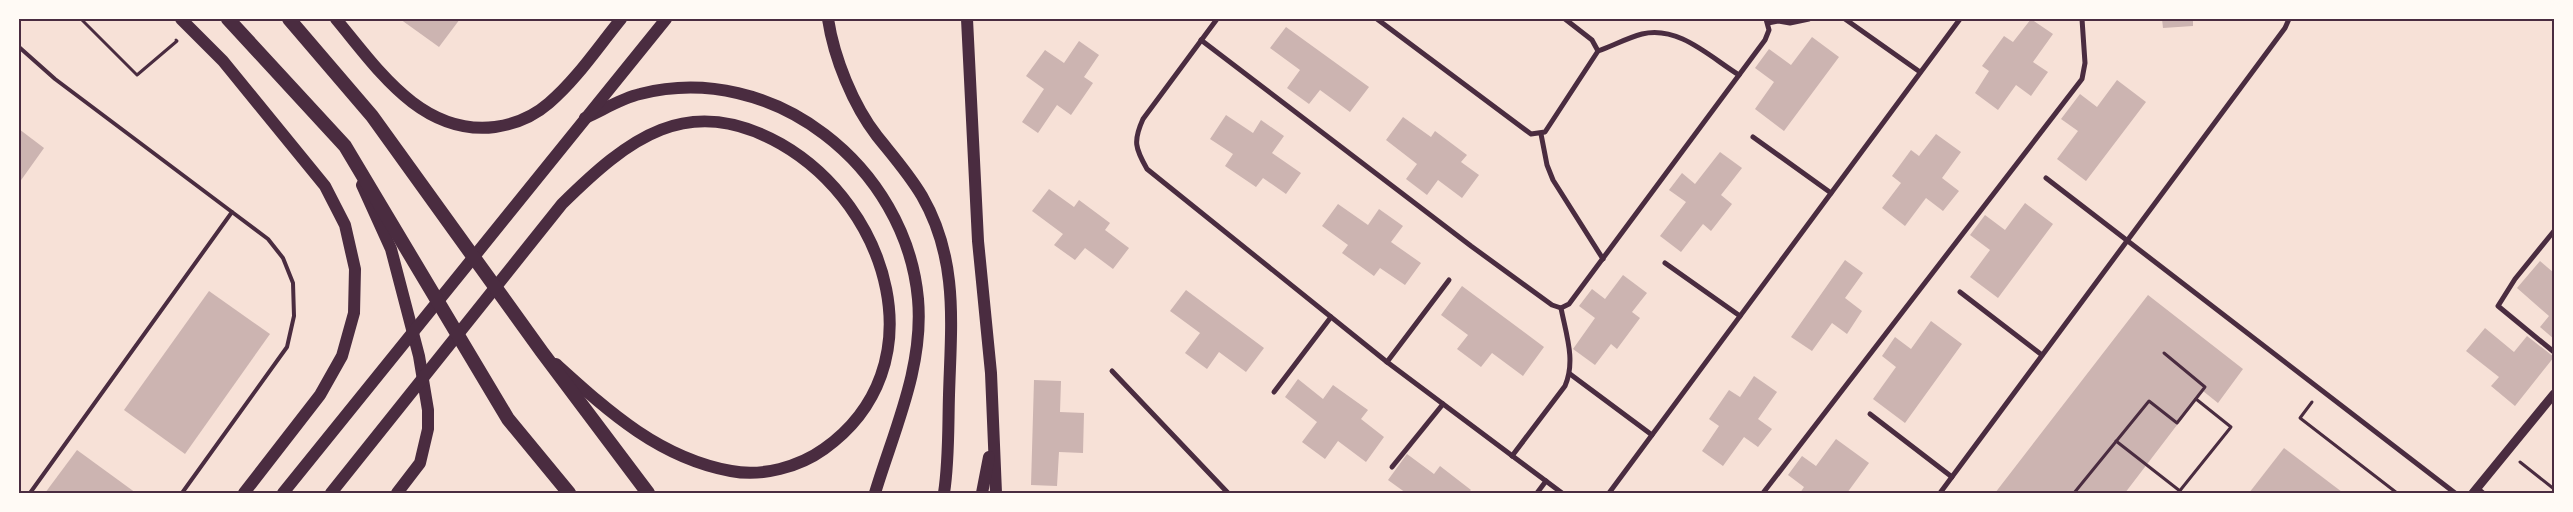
<svg xmlns="http://www.w3.org/2000/svg" width="2573" height="512" font-family="Mulish,sans-serif">
  <style>
    .building { fill: #ccb4b1 }
    .lines { fill: none; stroke-linecap: round; stroke-linejoin: round }
    .path { stroke: #4a2c40; stroke-width: 3 }
    .service { stroke: #4a2c40; stroke-width: 4 }
    .minor { stroke: #4a2c40; stroke-width: 5 }
    .tertiary { stroke: #4a2c40; stroke-width: 9 }
    .primary { stroke: #4a2c40; stroke-width: 12 }
    .trunk { stroke: #4a2c40; stroke-width: 14 }
    .neatline { fill: none; stroke: #4a2c40; stroke-width: 2 }
  </style>
  <rect width="100%" height="100%" fill="#f7e1d7"/>
  <g class="building">
    <path d="M400,19H460L439,47Z"/>
    <path d="M2031,19L2053,34L2033,62L2048,72L2031,96L2016,85L1998,110L1975,93L1989,71L1982,66L2004,36L2013,42Z"/>
    <path d="M2162,19H2193V26L2163,28Z"/>
    <path d="M1286,27L1369,87L1350,112L1320,90L1309,104L1287,88L1300,70L1270,48Z"/>
    <path d="M1812,37L1839,57L1784,131L1755,109L1774,82L1755,68L1769,49L1791,65Z"/>
    <path d="M1079,41L1099,55L1084,77L1093,83L1071,115L1057,105L1038,133L1022,122L1044,89L1026,76L1045,50L1064,63Z"/>
    <path d="M2117,80L2146,102L2086,181L2057,159L2078,131L2061,119L2080,94L2097,107Z"/>
    <path d="M1226,115L1253,133L1261,120L1284,136L1272,153L1301,173L1286,194L1263,178L1256,187L1225,166L1233,154L1210,139Z"/>
    <path d="M1403,117L1431,137L1435,131L1467,155L1461,162L1479,175L1462,198L1438,180L1427,195L1406,179L1417,164L1386,140Z"/>
    <path d="M19,129L44,148L19,183Z"/>
    <path d="M1936,134L1961,152L1942,178L1959,191L1943,211L1926,198L1905,226L1882,208L1901,183L1892,176L1911,150L1919,156Z"/>
    <path d="M1720,152L1742,168L1721,195L1732,204L1711,231L1703,224L1681,252L1660,236L1686,202L1669,190L1682,173L1695,184Z"/>
    <path d="M1049,189L1074,207L1079,200L1110,223L1105,230L1129,248L1113,269L1085,248L1075,260L1054,245L1063,234L1032,211Z"/>
    <path d="M2025,203L2053,224L1998,298L1970,277L1990,250L1970,235L1985,215L2005,230Z"/>
    <path d="M1338,204L1368,225L1379,209L1403,226L1391,242L1421,263L1405,285L1380,268L1374,276L1342,253L1348,245L1322,226Z"/>
    <path d="M1845,260L1863,273L1845,298L1862,311L1847,334L1832,323L1812,351L1791,337Z"/>
    <path d="M2540,261L2554,273V339L2540,327L2549,316L2517,288Z"/>
    <path d="M1623,275L1647,293L1632,312L1640,318L1617,349L1611,344L1595,365L1573,349L1595,318L1579,306L1592,289L1605,299Z"/>
    <path d="M1462,286L1544,347L1523,376L1492,353L1481,367L1457,349L1468,335L1441,315Z"/>
    <path d="M1186,290L1264,348L1246,372L1219,352L1207,369L1185,353L1200,333L1170,311Z"/>
    <path d="M209,291L270,334L185,454L124,410Z"/>
    <path d="M2148,295L2243,369L2218,403L2203,391L2125,493H1995Z"/>
    <path d="M1931,321L1962,344L1905,423L1873,399L1896,367L1882,356L1895,337L1911,349Z"/>
    <path d="M2485,328L2514,352L2527,336L2554,357L2515,406L2491,386L2499,377L2466,351Z"/>
    <path d="M1754,376L1777,392L1758,419L1772,429L1758,447L1744,437L1723,466L1702,451L1719,426L1709,419L1729,390L1740,397Z"/>
    <path d="M1298,379L1323,399L1333,385L1368,410L1361,419L1384,437L1366,462L1338,441L1325,459L1302,442L1317,422L1285,397Z"/>
    <path d="M1034,380L1061,381L1060,412L1084,413L1083,453L1059,452L1057,486L1031,485Z"/>
    <path d="M1836,439L1869,463L1847,493H1800L1804,487L1788,475L1802,456L1816,466Z"/>
    <path d="M2284,448L2342,492L2341,493H2249Z"/>
    <path d="M77,450L136,493H45Z"/>
    <path d="M1407,454L1434,474L1440,466L1471,490L1468,493H1406L1388,480Z"/>
  </g>
  <g class="lines">
    <g class="path">
      <path d="M81,19L137,75L177,41L176,40"/>
      <path d="M2312,402L2300,418L2397,493"/>
      <path d="M2116,441L2180,491"/>
      <path d="M2520,462L2554,489"/>
      <path d="M2074,493L2149,401L2177,423L2205,387L2164,353"/>
      <path d="M2178,493L2231,427L2196,399"/>
    </g>
    <g class="service">
      <path d="M19,47L55,79L232,212L30,493"/>
      <path d="M182,493L287,347L294,316L293,283L283,258L268,239L232,212"/>
    </g>
    <g class="minor">
      <path d="M1217,19L1143,119C1133,141 1135,148 1147,169L1387,362L1562,493"/>
      <path d="M1377,19L1531,134L1545,132L1598,51L1592,40L1565,19"/>
      <path d="M1845,19L1920,72"/>
      <path d="M1768,23L1778,21L1790,23L1809,19"/>
      <path d="M1201,40L1471,246L1552,305L1561,308L1569,304L1765,40L1769,30L1766,19"/>
      <path d="M1598,51C1612,46 1627,38 1642,34C1678,25 1710,57 1739,75"/>
      <path d="M1541,134L1547,165L1553,180L1603,259"/>
      <path d="M1753,137L1831,193"/>
      <path d="M2046,178L2455,493"/>
      <path d="M2554,231L2515,279L2498,306L2554,352"/>
      <path d="M1665,263L1740,316"/>
      <path d="M1960,292L2042,355"/>
      <path d="M1387,362L1449,280"/>
      <path d="M1112,371L1228,493"/>
      <path d="M1570,374L1652,435"/>
      <path d="M1274,392L1331,317"/>
      <path d="M1870,414L1952,477"/>
      <path d="M1512,456L1565,386C1576,361 1566,334 1561,308"/>
      <path d="M1392,467L1443,404"/>
      <path d="M2477,488L2483,493"/>
      <path d="M1537,493L1546,481"/>
      <path d="M1609,493L1960,19"/>
      <path d="M1763,493L2082,79L2085,63L2082,19"/>
      <path d="M1940,493L2285,28L2289,19"/>
    </g>
    <path class="tertiary" d="M2473,493L2554,394"/>
    <g class="primary">
      <path d="M181,19L223,61L325,186L345,225L355,269L354,313L342,356L320,395L244,493"/>
      <path d="M336,19C377,68 421,136 495,127C516,124 533,117 549,103C577,79 598,47 621,19"/>
      <path d="M828,19C834,58 853,105 877,136C893,156 909,174 922,196C959,260 951,325 949,395C948,428 949,461 944,493"/>
      <path d="M967,19L978,241L991,373L996,493"/>
      <path d="M585,118C603,110 622,98 640,94C773,60 906,167 918,299C924,367 894,430 875,493"/>
      <path d="M362,185L391,249L419,356L428,410V429L420,463L397,493"/>
      <path d="M283,493L666,19"/>
      <path d="M331,493L562,204C628,139 687,91 781,144C889,206 939,367 824,449C799,467 762,477 731,471C659,458 608,411 556,364"/>
      <path d="M982,493L989,457"/>
    </g>
    <g class="trunk">
      <path d="M228,19L345,146L508,419L569,493"/>
      <path d="M289,19L372,116L542,352L648,493"/>
    </g>
  </g>
  <rect width="2573" height="512" fill="none" stroke="#fffaf5" stroke-width="40"/>
  <rect x="20" y="20" width="2533" height="472" class="neatline"/>
</svg>
